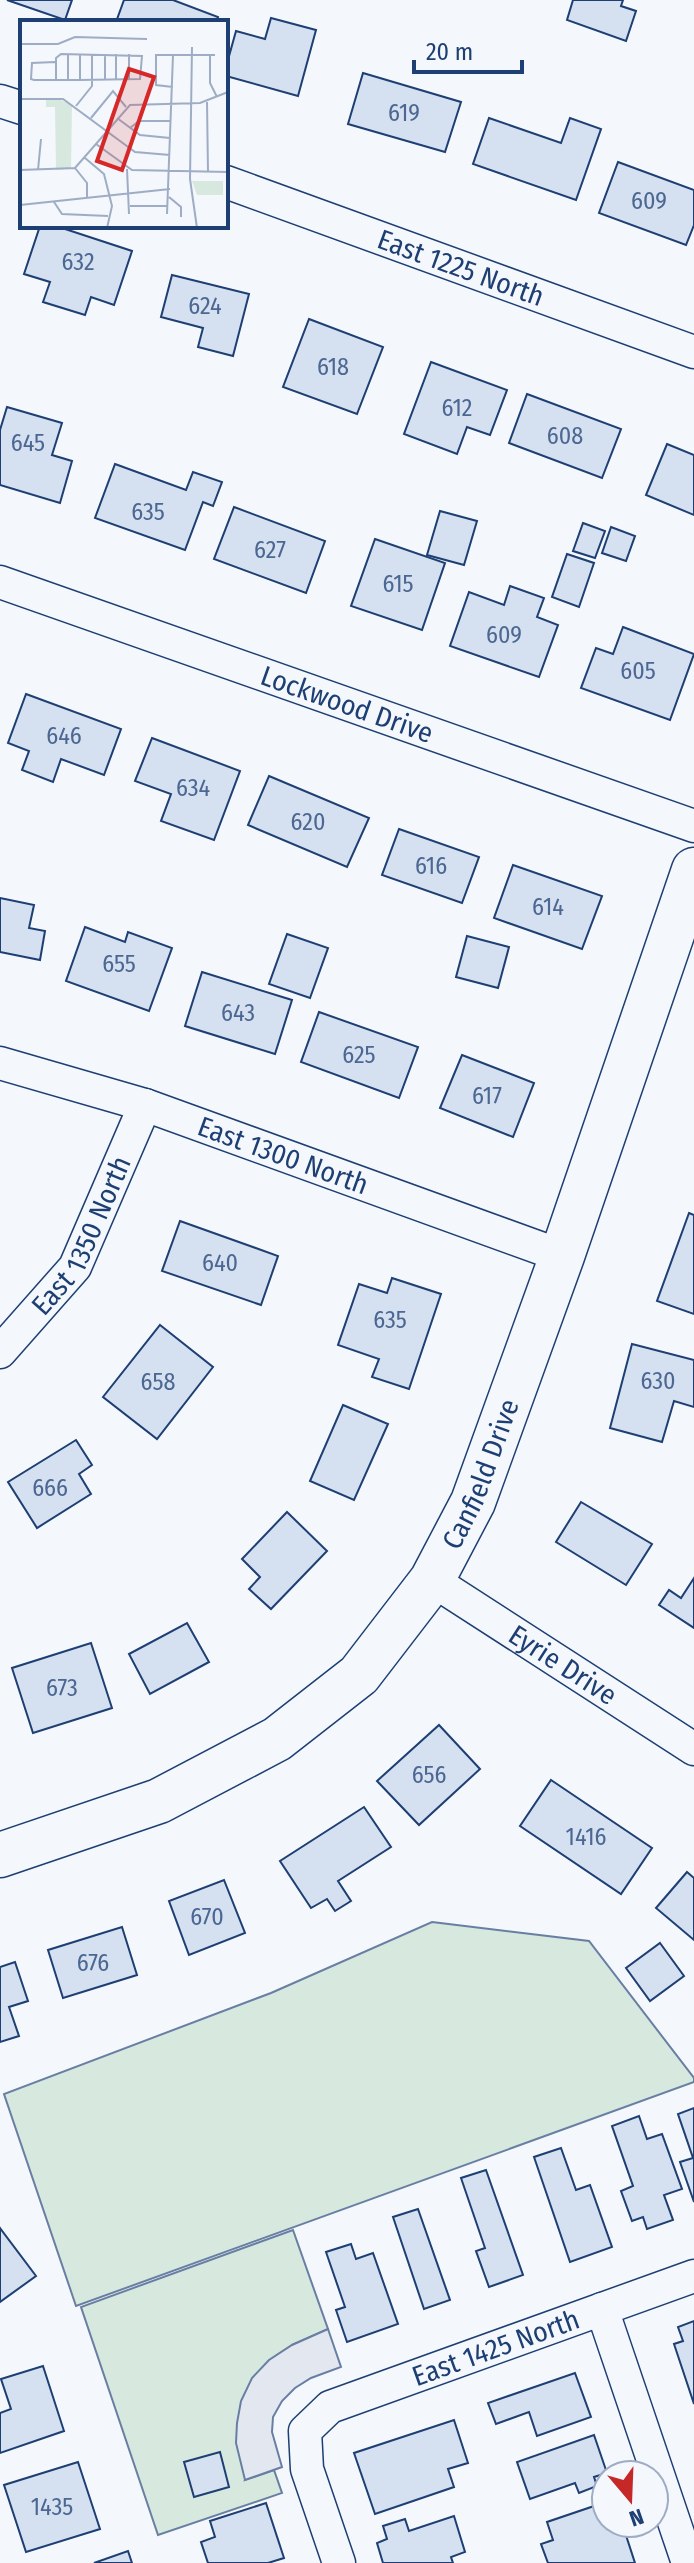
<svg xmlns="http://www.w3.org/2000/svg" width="694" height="2563" font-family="'Fira Sans Condensed',sans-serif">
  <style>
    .green { fill: #d7e8df; stroke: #687fa3; stroke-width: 2 }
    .parking { fill: #e3e8f0; stroke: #687fa3; stroke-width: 2 }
    .building { fill: #d5e0f0; stroke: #1d3f73; stroke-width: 2 }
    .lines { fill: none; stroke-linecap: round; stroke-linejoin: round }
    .street-casing { stroke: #1d3f73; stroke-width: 35 }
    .secondary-casing { stroke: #1d3f73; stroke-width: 47 }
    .street { stroke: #f4f7fb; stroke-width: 32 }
    .secondary { stroke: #f4f7fb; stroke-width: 44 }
    .labels { text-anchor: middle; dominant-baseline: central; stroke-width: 6; stroke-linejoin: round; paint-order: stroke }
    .number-label { font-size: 24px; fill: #4b6792 }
    .street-label { font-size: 28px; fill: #1d3f73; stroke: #f4f7fb }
    .inset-road { fill: none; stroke: #9eadc5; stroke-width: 2 }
    .view { fill: #d62828; fill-opacity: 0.15; stroke: #d62828; stroke-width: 4 }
    .inset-edge { fill: none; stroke: #1d3f73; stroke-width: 4 }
  </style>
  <rect width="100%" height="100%" fill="#f4f7fb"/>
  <g class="green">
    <path d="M432,1922L589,1941L694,2078V2082L76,2306L4,2094L271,1993Z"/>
    <path d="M293,2230L328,2329L292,2345L245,2480L274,2470L282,2493L158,2535L81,2307Z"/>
  </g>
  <path class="parking" d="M328,2329L341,2367L311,2378L295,2388L282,2401L273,2417L272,2432L282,2467L245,2480L236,2443L237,2423L241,2401L252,2378L269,2360L292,2345Z"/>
  <g class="building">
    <path d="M7,0H72L65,20Z"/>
    <path d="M124,0H173L218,17L216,22H116Z"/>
    <path d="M573,0H623L621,6L636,11L626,41L567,20Z"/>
    <path d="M271,18L316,30L298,96L226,76V67L236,31L265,39Z"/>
    <path d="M363,73L461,102L445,152L348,124Z"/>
    <path d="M489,118L561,143L570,118L601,129L576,200L473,164Z"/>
    <path d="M618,162L694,190V225L686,245L599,213Z"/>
    <path d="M40,226H56L132,251L114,305L91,297L85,315L43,302L50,282L24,274Z"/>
    <path d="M172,275L249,294L233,356L198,347L203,328L161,317Z"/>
    <path d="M309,319L383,347L357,414L283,387Z"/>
    <path d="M431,362L507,390L490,435L467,427L457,454L404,434Z"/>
    <path d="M527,394L621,429L602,478L509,443Z"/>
    <path d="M7,407L62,423L52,455L72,461L60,503L0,485V430Z"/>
    <path d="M667,444L694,455V515L646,495Z"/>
    <path d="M115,464L186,490L193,472L222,482L213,506L203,502L185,550L95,518Z"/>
    <path d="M234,507L325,541L306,593L214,559Z"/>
    <path d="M440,511L477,521L464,565L427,555Z"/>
    <path d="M583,523L605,531L595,558L573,551Z"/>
    <path d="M611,527L635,536L626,561L602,553Z"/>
    <path d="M375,539L445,563L422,630L351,606Z"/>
    <path d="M567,554L594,563L579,607L552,597Z"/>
    <path d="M510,586L544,598L537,617L558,625L539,677L450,646L469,592L504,605Z"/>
    <path d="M623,627L694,654L670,720L581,688L596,648L613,654Z"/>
    <path d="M26,694L121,729L104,775L61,759L53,782L22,770L29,751L8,743Z"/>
    <path d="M152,738L240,771L214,840L161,821L171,794L135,781Z"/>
    <path d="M269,776L369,818L347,867L248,825Z"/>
    <path d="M399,829L479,857L462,903L382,875Z"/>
    <path d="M513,865L602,896L582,949L494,918Z"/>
    <path d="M0,898L34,905L29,928L45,931L40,960L0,952Z"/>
    <path d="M85,927L125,942L128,932L172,948L149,1011L66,981Z"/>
    <path d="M287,934L328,948L310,998L269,984Z"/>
    <path d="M467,936L509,947L498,988L456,977Z"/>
    <path d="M202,972L292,1000L275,1054L185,1026Z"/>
    <path d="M319,1012L418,1047L399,1098L301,1062Z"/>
    <path d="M462,1055L534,1083L513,1137L440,1108Z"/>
    <path d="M689,1213L694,1215V1314L657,1301Z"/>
    <path d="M180,1221L278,1256L261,1305L162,1271Z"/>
    <path d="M392,1278L441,1294L409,1389L372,1377L379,1359L338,1345L359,1284L387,1293Z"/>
    <path d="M160,1325L213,1367L157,1439L103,1397Z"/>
    <path d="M632,1344L694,1360V1407L674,1401L662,1442L610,1428Z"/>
    <path d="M343,1405L388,1424L354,1500L310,1481Z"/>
    <path d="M76,1440L92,1465L79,1474L91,1494L37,1528L8,1482Z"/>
    <path d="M581,1502L652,1544L626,1585L556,1542Z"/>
    <path d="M287,1512L327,1551L271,1609L249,1589L260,1577L242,1559Z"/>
    <path d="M694,1578V1628L659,1605L669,1590L681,1598Z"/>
    <path d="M187,1623L209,1662L150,1694L129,1654Z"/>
    <path d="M91,1643L112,1708L33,1733L12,1668Z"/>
    <path d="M439,1725L480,1769L419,1825L377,1781Z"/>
    <path d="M551,1780L652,1848L621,1894L520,1826Z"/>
    <path d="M364,1807L391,1847L338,1881L351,1901L335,1911L327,1899L311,1908L280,1861Z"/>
    <path d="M687,1872L694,1878V1940L656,1908Z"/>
    <path d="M224,1880L245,1933L189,1955L169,1901Z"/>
    <path d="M122,1927L137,1975L63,1998L48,1950Z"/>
    <path d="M660,1943L684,1976L650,2001L626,1968Z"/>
    <path d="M15,1962L28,2001L9,2007L19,2036L0,2042V1967Z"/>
    <path d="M694,2108V2202L680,2162L693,2158L678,2114Z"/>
    <path d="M639,2116L647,2139L662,2134L682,2189L664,2195L673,2220L647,2229L643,2217L632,2221L621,2191L633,2186L612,2126Z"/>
    <path d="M561,2148L576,2190L590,2185L612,2247L570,2262L534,2157Z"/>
    <path d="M486,2170L523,2275L489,2287L476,2251L485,2248L461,2178Z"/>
    <path d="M418,2209L450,2300L424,2309L393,2217Z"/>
    <path d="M0,2228L36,2276L0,2302Z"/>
    <path d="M351,2244L356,2259L373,2253L398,2324L347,2342L336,2310L345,2307L326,2252Z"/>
    <path d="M694,2321V2404L674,2344L683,2341L678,2327Z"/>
    <path d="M43,2366L64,2431L0,2453V2413L11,2409L1,2379Z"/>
    <path d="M575,2373L591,2417L537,2436L529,2412L496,2424L488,2403Z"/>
    <path d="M454,2420L468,2463L448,2469L454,2487L375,2514L354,2453Z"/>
    <path d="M594,2435L607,2473L594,2477L597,2486L579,2493L575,2483L530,2499L517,2462Z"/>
    <path d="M220,2452L229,2487L194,2497L184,2462Z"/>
    <path d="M78,2462L100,2529L26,2552L4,2485Z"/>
    <path d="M606,2502V2523H622L635,2563H548L541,2544L553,2540L547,2522Z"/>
    <path d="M266,2503L284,2558L268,2563H208L201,2542L215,2537L210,2521Z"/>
    <path d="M454,2516L465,2552L451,2557L453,2563H383L377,2543L387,2539L383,2526L405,2519L409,2531Z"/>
    <path d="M128,2551L132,2563H94Z"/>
  </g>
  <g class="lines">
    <g class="street-casing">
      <g id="street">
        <path d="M0,101L22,108"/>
        <path id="s1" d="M226,182L694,352"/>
        <path id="s2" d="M0,582L694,826"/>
        <path id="s3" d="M0,1063L145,1105L562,1256"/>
        <path id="s4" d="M0,1352L75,1267L145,1105"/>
        <path id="s5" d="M432,1580L694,1749"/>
        <path d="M602,2309L688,2563"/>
        <path id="s6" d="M339,2563L307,2469L305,2431L330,2407L694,2276"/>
      </g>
    </g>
    <g class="secondary-casing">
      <g id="secondary">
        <path id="s7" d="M0,1855L159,1801L277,1739L359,1675L432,1580L473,1502L562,1256L694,870"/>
      </g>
    </g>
    <use href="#street" class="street"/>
    <use href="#secondary" class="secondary"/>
  </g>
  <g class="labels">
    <g class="number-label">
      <text x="404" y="113">619</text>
      <text x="649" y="201">609</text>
      <text x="78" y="262">632</text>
      <text x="205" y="306">624</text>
      <text x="333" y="367">618</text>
      <text x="457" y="408">612</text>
      <text x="565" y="436">608</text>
      <text x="28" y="443">645</text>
      <text x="148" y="512">635</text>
      <text x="270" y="550">627</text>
      <text x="398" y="584">615</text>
      <text x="504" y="635">609</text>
      <text x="638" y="671">605</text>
      <text x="64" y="736">646</text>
      <text x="193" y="788">634</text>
      <text x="308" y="822">620</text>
      <text x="431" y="866">616</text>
      <text x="548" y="907">614</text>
      <text x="119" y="964">655</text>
      <text x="238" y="1013">643</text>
      <text x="359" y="1055">625</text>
      <text x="487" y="1096">617</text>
      <text x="220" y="1263">640</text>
      <text x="390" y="1320">635</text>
      <text x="658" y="1381">630</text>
      <text x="158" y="1382">658</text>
      <text x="50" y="1488">666</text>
      <text x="62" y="1688">673</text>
      <text x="429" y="1775">656</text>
      <text x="586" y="1837">1416</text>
      <text x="207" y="1917">670</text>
      <text x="93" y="1963">676</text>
      <text x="52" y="2507">1435</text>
    </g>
    <g class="street-label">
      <text stroke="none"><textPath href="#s1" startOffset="250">East 1225 North</textPath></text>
      <text stroke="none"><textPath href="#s2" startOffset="368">Lockwood Drive</textPath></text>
      <text stroke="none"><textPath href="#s3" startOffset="298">East 1300 North</textPath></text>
      <text stroke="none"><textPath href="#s4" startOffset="144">East 1350 North</textPath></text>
      <text stroke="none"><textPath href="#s7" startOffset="642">Canfield Drive</textPath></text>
      <text stroke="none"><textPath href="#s5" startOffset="156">Eyrie Drive</textPath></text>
      <text stroke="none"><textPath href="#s6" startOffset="348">East 1425 North</textPath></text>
    </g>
  </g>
  <g transform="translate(20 20)">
    <rect width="208" height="208" fill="#f4f7fb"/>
    <path d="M36,78L52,85L51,149L36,150L35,87H26V79ZM172,161H203V175H177Z" fill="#d7e8df"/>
    <path class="inset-road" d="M0,24H38L55,17L127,19M172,27L170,159L177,208M85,34V59M190,35V63L197,77M35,42L12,43L11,59L14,60H60L120,59L122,36L41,34L36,38V60M96,59V34M109,59V34M48,60V34M60,60V34M153,67L136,65V35H195M0,79H43L115,132L150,135M187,82L188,152M56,86L72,66V34M71,98L93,71L106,87M97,98L120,115L150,118M110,108L119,101H151M76,124L112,150L208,152M65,138L84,154L92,186L87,208M55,148L67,163V177M107,149L109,194M0,150L55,148L110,85L180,83L208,72M18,150L21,119M149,177L161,187V197M34,182L42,194L88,196M0,185L150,169M110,186H147M147,194L153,35"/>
    <path class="view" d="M109,49L134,57L102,150L77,141Z"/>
    <rect width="208" height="208" class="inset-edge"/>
  </g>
  <g transform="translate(630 2499) rotate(161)"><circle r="38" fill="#f4f7fb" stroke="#9eadc5" stroke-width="2"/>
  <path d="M0-6L14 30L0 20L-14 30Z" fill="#c62828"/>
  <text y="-12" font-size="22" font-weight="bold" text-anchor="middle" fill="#1d3f73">N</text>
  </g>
  <path d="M414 60v12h108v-12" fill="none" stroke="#1d3f73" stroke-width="4"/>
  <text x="426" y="60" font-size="24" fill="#1d3f73" stroke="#f4f7fb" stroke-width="6" paint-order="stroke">20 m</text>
</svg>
